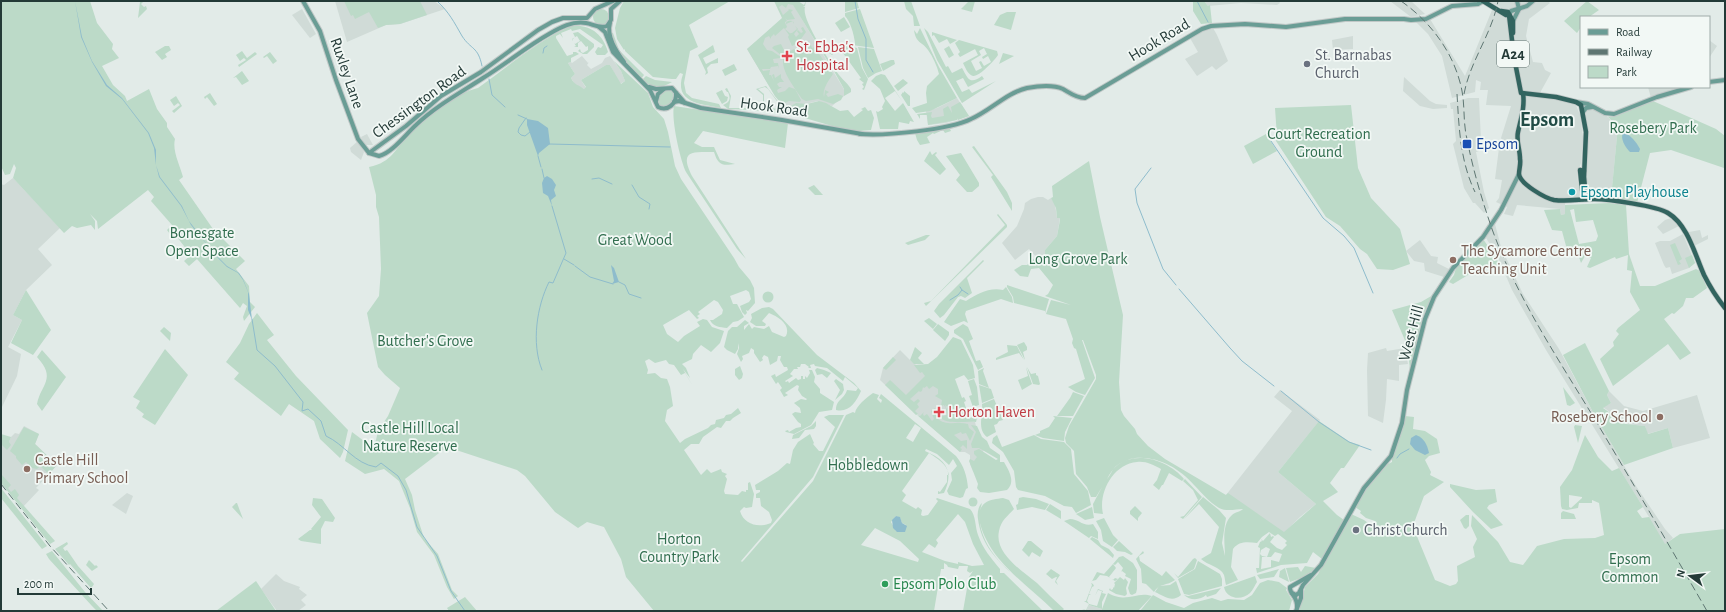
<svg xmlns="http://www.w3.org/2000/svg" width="1726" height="612" font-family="'Alegreya Sans',sans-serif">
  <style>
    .built { fill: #d0dbd7 }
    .green { fill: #bcdac8; fill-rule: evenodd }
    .water { fill: #8ebccc }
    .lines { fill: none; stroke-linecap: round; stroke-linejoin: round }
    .stream { stroke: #8ebccc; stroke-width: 1 }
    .major-casing { stroke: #c1c8c7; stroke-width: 6 }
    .highway-casing { stroke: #c1c8c7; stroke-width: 6 }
    .major { stroke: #6a9d95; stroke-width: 4 }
    .highway { stroke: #32645f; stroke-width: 4.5 }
    .rail { stroke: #5e7672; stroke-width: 1; stroke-dasharray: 8 4; stroke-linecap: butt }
    .health-dot { fill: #e0444e; stroke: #f2f8f5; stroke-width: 1.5 }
    .worship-dot { fill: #6b7280; stroke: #f2f8f5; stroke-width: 1.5 }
    .transit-dot { fill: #1a4fb4; stroke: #f2f8f5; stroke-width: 1.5 }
    .culture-dot { fill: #0f9aa8; stroke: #f2f8f5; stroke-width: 1.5 }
    .education-dot { fill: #8d6e63; stroke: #f2f8f5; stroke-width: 1.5 }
    .leisure-dot { fill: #2e9e5b; stroke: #f2f8f5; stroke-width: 1.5 }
    .labels { text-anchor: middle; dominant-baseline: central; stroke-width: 3.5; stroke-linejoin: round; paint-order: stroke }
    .shield { fill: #f2f8f5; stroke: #617370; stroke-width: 1 }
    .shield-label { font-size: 15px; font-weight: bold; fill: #233a37 }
    .street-label { font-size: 16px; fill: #233a37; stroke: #f2f8f5 }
    .health-label { font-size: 16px; fill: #be3a42; stroke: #f2f8f5; text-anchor: start }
    .worship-label { font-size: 16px; fill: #5b616d; stroke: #f2f8f5; text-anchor: start }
    .park-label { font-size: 16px; fill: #316e4f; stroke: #f2f8f5 }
    .transit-label { font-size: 16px; fill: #164399; stroke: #f2f8f5; text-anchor: start }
    .culture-label { font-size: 16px; fill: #0d838f; stroke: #f2f8f5; text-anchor: start }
    .education-label { font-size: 16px; fill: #785e54; stroke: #f2f8f5; text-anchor: start }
    .leisure-label { font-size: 16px; fill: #27864d; stroke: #f2f8f5; text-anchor: start }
    .district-label { font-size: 20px; font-weight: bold; fill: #214b45; stroke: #f2f8f5 }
  </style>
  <rect width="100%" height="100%" fill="#e2ebe8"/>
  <g class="built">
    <path d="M335,1H434L445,9L400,24L386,25L347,42Z"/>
    <path d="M791,1L845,91L844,96L832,106L818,101L797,106L796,104L787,109L775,96L747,49L784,18L776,2Z"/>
    <path d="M1204,1H1279L1280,3L1277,5L1241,3L1208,6Z"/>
    <path d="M1390,1H1411L1425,14L1411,17Z"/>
    <path d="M1488,1H1548L1550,3L1529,19L1526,36L1533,62L1542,63L1545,70L1551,73L1541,91L1540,96L1556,99L1576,105L1580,115L1583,137L1581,163L1577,175L1580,195L1578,198L1565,199V214L1561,215L1560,209L1517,205L1513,216L1504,214L1507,207L1496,202L1499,198L1502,180L1495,179L1499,148H1506L1501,138L1511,106L1486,105L1488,90H1480L1481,82L1476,80L1475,92L1452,98L1442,56L1428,34L1416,22L1430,19L1465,76L1492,10L1502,15L1500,7Z"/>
    <path d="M302,9L316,34L310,38L292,15Z"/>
    <path d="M1209,28H1213L1217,35L1228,61L1216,70L1212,66L1197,76L1185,59L1198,52L1190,38Z"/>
    <path d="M1353,36V49L1333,50L1332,40Z"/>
    <path d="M1709,40L1717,46L1709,58Z"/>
    <path d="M582,56L588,63L589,62L587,65L591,69L602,63L605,58L610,56L621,71L625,81L620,84L610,65H606L581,80L586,88L584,89L576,86L571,78L575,74L568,63L571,62L572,63Z"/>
    <path d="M1404,77L1430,101L1436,104L1447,105V108L1433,109L1420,106L1403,91Z"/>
    <path d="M1648,87H1684L1651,98Z"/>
    <path d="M957,98L969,116L946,123L928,125L926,111L937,108Z"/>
    <path d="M1468,98H1479L1481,141L1479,151L1476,152L1484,192L1489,208L1484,213L1475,203H1473L1464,188L1453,144L1456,141L1453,109H1451L1450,103Z"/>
    <path d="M1591,108L1604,114L1618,126L1611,198H1603L1594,193L1589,189L1587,182L1588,132L1585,115L1588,109Z"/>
    <path d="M367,134L373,145H366L363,142L361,137Z"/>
    <path d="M358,141L364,152L361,160L351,152L350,148Z"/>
    <path d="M13,178L60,228L38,249L52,265L26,290L13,315L22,320L8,347L21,354L17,376L1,409V184L4,185Z"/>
    <path d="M1038,197H1043L1048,200L1051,198L1055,204L1057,218H1060L1057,236L1045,250V256L1040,261L1029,249L1015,260L1002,243L1017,226L1024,209L1025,203L1031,199Z"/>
    <path d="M1671,218L1679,226L1663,234L1657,227L1665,220Z"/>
    <path d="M1495,224L1501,247L1523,294L1559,349L1594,414L1636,486L1665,529L1673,538L1662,547L1651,528L1649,517L1546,350L1512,290L1497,255L1486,238Z"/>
    <path d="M1700,230L1702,238L1708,235V239L1694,246L1689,235V232Z"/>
    <path d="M1683,234L1695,263L1689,268L1672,274L1670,267L1666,268L1664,265L1655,243L1660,241H1670Z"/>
    <path d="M1420,240L1431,256L1438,257L1437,263L1449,269L1444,277L1425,271L1424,263L1414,261L1406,251Z"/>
    <path d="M1386,348L1387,351L1405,348L1408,364L1399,365V381L1387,379L1386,400L1383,423L1368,416L1367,370L1368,353Z"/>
    <path d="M900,350L910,360L927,374L969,421L975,422L980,443L986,446L973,471L970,464V455L965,452H960L901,400L915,386L901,400L880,380L883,368Z"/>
    <path d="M1280,390L1320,420L1278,472L1316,504L1300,517L1283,534L1226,495L1292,411L1274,397Z"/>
    <path d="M1609,391L1624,406L1643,411L1697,395L1710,438L1673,448L1668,428L1647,434L1645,426L1626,424L1603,407L1611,403L1607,395Z"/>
    <path d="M24,426L39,434L35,444L57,465L36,488L39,490L22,508L1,481V441L8,444L11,437L15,433L19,434Z"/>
    <path d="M127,493L133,496L126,514L112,505Z"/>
    <path d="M276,574L284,581L300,587L299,589L307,595L301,600L306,605L298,611H277L261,589Z"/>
    <path d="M1089,605L1102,609V611H1082L1083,610L1086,611Z"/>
  </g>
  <g class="green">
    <path d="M1,1H90L97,23L113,44L112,49L119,58L102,66L113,85L125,96L127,101L149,89L157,109L167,123V127L175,139C172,151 180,165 183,177L179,180L213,229L245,261L236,269L249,286L250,302L255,307L244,321L243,317L247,306L243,303L240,308L197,259L189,266L184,261L191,255L173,232L170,234L167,230L172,225L151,201L154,197L148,190L98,229L97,221L90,214L95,221V230L91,225L77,228L72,226L64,233L13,178L16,168L14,164L10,174L5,175L1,166Z"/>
    <path d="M344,1H420L427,15L400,24L386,25L378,28L369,12L355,19L353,15L351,16Z"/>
    <path d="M624,1H730L689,25L698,47L690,51L684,83L686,93L692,98L719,104L721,108C701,104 673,103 683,74L680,73L676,79H672L653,77L625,51V49L624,50L617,39L615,28L620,8Z"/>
    <path d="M774,1H798L804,5L806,1L805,6L803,7H805C801,19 828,58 835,69C839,77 847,82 851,89V92L844,96V89L835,73L793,5L788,4L786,8L782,5L779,7L783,15L789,10L788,9L793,10L791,12L795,19L787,20L785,18L787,21L785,22V25C786,20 791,20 794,22V24L793,21L786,24L787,27L785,29L792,35L790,33H792L797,29L795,26L798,29L794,34L796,37L799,34L797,31L798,30L801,33L803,32L801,28L803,27L806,32L798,43L792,46L788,37L789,35L784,28L775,36L774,34L771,37V39L769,36L765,38L763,44L767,50L772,51L781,57L780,58L773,59L774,63H778L779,69L778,66L771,67L770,69H762L763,71L770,70L769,75H771L774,81L772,75L774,74L775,78L781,74V78L784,82H780L777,84L779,87H782L777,90L778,93L785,91L789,87L795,89L801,100L800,102L789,101L785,103L788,108L796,103L807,104L819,101L826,103L840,111L848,110L854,117L863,110L861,109L865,107L868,111L871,110L874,118L871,130L859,131L839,128L798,116L752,110L728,109L723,105C730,102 731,99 728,92H727L725,89L727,88L731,96L729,108H752L789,113L775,96L747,49L782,18Z"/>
    <path d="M845,1H857L859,8L845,12Z"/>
    <path d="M904,1H911L920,26H914L913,16L906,9Z"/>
    <path d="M969,1H975L972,12L961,9Z"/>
    <path d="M1193,1H1204L1208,6L1210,5L1212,23L1201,24L1193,11Z"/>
    <path d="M1587,1L1599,10L1589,17H1581V27L1577,33L1564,21Z"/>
    <path d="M140,2H143L141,4L144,7L146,6L147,9L138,18Z"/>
    <path d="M860,9L874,48L852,45L855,43C854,34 850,21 845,16V13Z"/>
    <circle cx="601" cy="17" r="8"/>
    <path d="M1007,12H1016L1011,30L994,25L1000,15Z"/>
    <path d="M844,17L850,27L841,32L835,23Z"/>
    <path d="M571,26C590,24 603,34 608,52L605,55H597L595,52L598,47L601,48L603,45L580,29L572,31L571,29L561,33L563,38L560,34L556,36V38L567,56L573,54V52H576L579,54L571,58V62L568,63L575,74L571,78C574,85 579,85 584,89L586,87L581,80L606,65H610L621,84L625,81L621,71L614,61L648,93L653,107L664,119L668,132L675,166L681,179L734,258L739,267L750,280L754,288L755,303L748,311L746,310L747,313L745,315L742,312L740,306L749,302L751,299L749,292L746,290L730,296L733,304H737L744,317L738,321L733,322L727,328C720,327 713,327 710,320H713L722,314L723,310L718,302L714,300L698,312L700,314L697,316L699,318L697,319L689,310L663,325L667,334L678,342L684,336L700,326L697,322L703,319L707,320L712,327L724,331L720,343L711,352L701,345L693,354L692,359L682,364L686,368L690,378L683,369L692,385L685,373L681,375L674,365L669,364L666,360L655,363L649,359L645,361L648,370L647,374L655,373L661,378L667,379L670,387L673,406L667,410L665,421L680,443L685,439L708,428L711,425L715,424L716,420L724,418L726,415L731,414L738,408L741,413L733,418L730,421H726L721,428L717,427L703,437L699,444H691L684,450L701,475L707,469L711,473L721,469L722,472L727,474L725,476L727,479L724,491L725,494L738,495L742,491L746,492V490H748V483L750,482L754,494L752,507L746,508L744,507L740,511C744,525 759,528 771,523L772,520L769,512L761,506L760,498H756V494L760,492V490H756L755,485L778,471L787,463L790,464L793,450L798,442L810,434L814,443L813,444L819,451H823L835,427L824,417L829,415H844L813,477L741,561L742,562L744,560L813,481L846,415L853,412L855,413C856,406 866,398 873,393L879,395L877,399L881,403L882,400L879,398L881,394L956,456C964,466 967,476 968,488L966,489L963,497L960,498L949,495L947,491L952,480L951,473L957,466L953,459L949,465L937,454L926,449L925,451C947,460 954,472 944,493L938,494V491L940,492L947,482V475H949C947,464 938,459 929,453L902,491L906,495L902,501L916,509L918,507L922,510L921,515L923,516L928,515L938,501L936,499L937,498L970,509C976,515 975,527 978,535C983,549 991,558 1000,569V573H1004L1043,611H963L969,577L973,571L970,573L967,571L968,566H959L958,569L948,567L947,565L944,563V569H941L934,611H654L626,577L621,559L604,527L587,522L578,528L555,512L525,476L517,470L447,447L405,479L412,495L415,510L424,538L438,554L452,590L458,596L454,599L447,587L434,555L417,532L410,508L399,481L384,469L365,474L345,461L352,432L372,447L376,440L378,431L388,416L400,388L385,375L378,367L367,313L379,296L381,269L379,217L376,207V195L369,167C393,162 394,149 409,135C427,118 455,93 478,88C509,66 537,41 571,26ZM915,424L921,428L913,442L906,438ZM958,514L965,522L973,544L984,565L972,566L958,562V564L945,561L922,552L929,544L935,548L938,543L936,540ZM896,516L900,518L902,523L906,525L896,531L891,522ZM875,528L900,541L919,559L918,562L861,545Z"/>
    <path d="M920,28L939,67L957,98L930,111L916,113L912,108L927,103L926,93L927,86L939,74C937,66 933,57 928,50C922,41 916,44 914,30L917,34Z"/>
    <path d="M924,28L928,32L946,67L948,66L952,73L962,68C968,79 970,85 982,76L984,79L968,87L963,78L956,81L962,92L969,89L972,93L996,81L962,103L937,60Z"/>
    <path d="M578,32L594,44V47L587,54H583L578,51L580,49L581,52L583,53L588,50V46L586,47L581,41L578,43V47H574L576,46L574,43L575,44L580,41L577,36L572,39L573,41L572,40L575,37L573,33Z"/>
    <path d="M932,32L957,40L950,44L947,39L939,43L934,35L932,36Z"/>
    <path d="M611,33H613L619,50L644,75L641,79C626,64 617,53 611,33Z"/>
    <path d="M959,40L997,51L998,55C995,60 979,77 973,76C968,75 965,67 963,63L978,55L975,49L960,57L958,54L960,52L955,43ZM984,48L987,54L982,57L983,59L988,56L991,62L984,66L981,61L979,62L982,68L976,71L971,61L981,55L979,51Z"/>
    <path d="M781,44L784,50H786L783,51L784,52L781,55L772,48L774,46Z"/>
    <path d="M801,44L802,45L800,47L805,46L801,48L803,51L806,50V54L809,51L807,49L811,45L812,48L815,47V48L833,74C829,80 822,89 824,97L825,90L829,92L826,94L828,97L838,94L843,96L841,100L833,104L818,99L806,101L802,99C795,88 777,67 785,54L794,49L796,51L795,49Z"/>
    <path d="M713,45L715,52L703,58L706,64L718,58V63L711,64L707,68L708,73L705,75L706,72L698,55Z"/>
    <path d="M165,46H169L171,50L165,54L167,57L162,60L155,52Z"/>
    <path d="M848,46L857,48L862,68L868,79L864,90L862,89L864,87L862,84L864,83L859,79L861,78L840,49L834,53L832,55L829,53L838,47Z"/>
    <path d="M949,46L954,55L949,58L944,49Z"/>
    <path d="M858,47L874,49L882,71L876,73L868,78L863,68Z"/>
    <path d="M242,51L247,58L255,52L257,54L239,67L238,65L246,60L244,58L240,61L236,55Z"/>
    <path d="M270,52L277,61L273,64L267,56L264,58L263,57Z"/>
    <path d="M1003,53L1014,56L999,64Z"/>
    <path d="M891,60H894L895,64L883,71L880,64Z"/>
    <path d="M734,64L737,70L725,76L722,70Z"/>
    <path d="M242,71L249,81L242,85L236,77L233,78Z"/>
    <path d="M881,74L885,75L902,101L895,91L885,98L895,111L903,103L914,122L910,121L909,124L899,122L898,129H880L876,111L878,112L883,109L882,107L885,101L880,89L871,81L876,76Z"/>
    <path d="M646,76L655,80L672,82C661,89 652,88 642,80Z"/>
    <path d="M903,79L908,83L898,91L894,86Z"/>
    <path d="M766,86L780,104L781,108L778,111L766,109L763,107V95L756,89ZM765,87L768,89L779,104L778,109L764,107V94L758,89Z"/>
    <path d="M669,88L674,92C674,101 669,108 660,106C656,97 661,93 669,88Z"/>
    <path d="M722,90L725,96L728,97L727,101L722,104L716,93Z"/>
    <path d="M904,91L910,96V106H908L901,95L903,92L904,93Z"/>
    <path d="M210,93L217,104L214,106L207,97L205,99L204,97Z"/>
    <path d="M176,96L182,106L174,113L172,111L180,105L178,103L174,106L170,100Z"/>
    <path d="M1653,101L1716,129L1725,136V166L1724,168L1671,150L1650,153L1637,203L1611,198L1618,126L1608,117L1616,116Z"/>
    <path d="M960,102L969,116L958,120L957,118V120L928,125L927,115H920V119L917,114L932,112L931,116L932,118L944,116L943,109L948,106L952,113L951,107Z"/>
    <path d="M1351,105L1358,168L1371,198L1400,229L1410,264L1393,270L1377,269L1367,254L1360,249L1340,226L1326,217L1276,141L1277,137L1275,108Z"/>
    <path d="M674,106L788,123L785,148L703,131L694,143L702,147H714L720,160L735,164C722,166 718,165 714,152C692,152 679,150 692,176L746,259L737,249L686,172C680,159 671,119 674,106Z"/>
    <path d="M950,129L951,131L945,133L943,130L934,134L933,133L927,137L930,143L920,145L917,140L915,133Z"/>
    <path d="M1266,134L1277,151L1253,164L1244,146Z"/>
    <path d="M974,146L1007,192L1012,203V211L991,177L993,175L972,147Z"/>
    <path d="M930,151L932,155L936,152L937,153L935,155L946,169L940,175L924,161Z"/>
    <path d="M961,153L979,183V186L972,192H967L956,180L960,175L946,156Z"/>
    <path d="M1089,161L1100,217L1123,315L1119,382L1121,410L1124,416L1135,429L1137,434L1148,446L1165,459L1226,495L1228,493L1284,532L1316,504L1278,472L1319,421L1350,442L1360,445L1344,468H1341L1330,483L1338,492L1323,501L1337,515L1344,520L1322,559L1313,552L1307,563L1281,565L1257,573L1256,568H1259L1260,548L1258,547L1260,542L1262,541L1261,539L1263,541L1270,533L1271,537L1273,536L1274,537L1270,542L1277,548L1282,550L1287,545L1285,543L1287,541L1278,534L1275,536L1269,532L1262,537L1257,543C1247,542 1239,541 1233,549L1231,567L1238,580L1226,585C1225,582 1225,578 1224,575C1221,567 1207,565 1201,559L1211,553L1219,527L1199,504L1184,519L1203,497L1219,510L1226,518L1222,543L1225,556C1225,544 1221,525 1232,515C1235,512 1240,512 1243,509C1236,509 1227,512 1219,508C1209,502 1202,493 1194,485C1179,468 1158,456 1135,458C1121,460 1113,467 1107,479C1110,476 1112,470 1115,467C1136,449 1169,461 1184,479L1182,481L1169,473L1163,485H1162L1159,490L1153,485L1157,480L1161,469C1153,465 1146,461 1137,462C1113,464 1098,493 1103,514L1094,513L1093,504L1102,487L1096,497H1091L1087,487L1076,474L1074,451L1066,443L1065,438L1069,426L1096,379V375L1083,340H1082L1095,378L1085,395L1076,392L1068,387L1085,379L1076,349L1074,348L1072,343L1073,339L1066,319L1046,314L1051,300L1071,305L1045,296L1048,294L1053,285L1039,268L1031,269L1028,277L1020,276L1014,270L1022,265H1027L1036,257L1040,260L1045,256V250L1057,236L1060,220V218H1057L1056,208L1051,198L1053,197L1052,186ZM1266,547L1270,549L1267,557L1262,556L1260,554L1261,550ZM1275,552L1282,554L1279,562L1271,560V567L1261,569L1262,557H1271Z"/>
    <path d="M814,185L823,195H815L808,188Z"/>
    <path d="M1609,203L1626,205L1629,254L1640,286H1655L1696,269L1700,271L1707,288L1693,298H1686L1683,306L1674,314L1672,313L1664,319L1691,353L1680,360L1668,344L1613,386L1600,359L1614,346L1613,342L1619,334L1616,331L1618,328L1640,310L1630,292L1632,271L1627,270L1628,255L1616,259L1615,257L1590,268L1587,267L1591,258L1585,256L1581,263L1578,254L1569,257L1562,231L1552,230L1544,210L1560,209L1561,215L1565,214V205ZM1574,209L1576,222L1593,220L1598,236L1596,241L1579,244L1570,210Z"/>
    <path d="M998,214L1007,225V227L926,306L924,303L931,301L1005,225L997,215Z"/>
    <path d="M926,235H930L925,240L908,245L905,243Z"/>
    <path d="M1483,239L1497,259L1500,272L1483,266L1453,284L1449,282L1454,275L1456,268L1470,255Z"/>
    <path d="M1675,243L1682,259L1679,261L1681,264L1678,265L1670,245Z"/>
    <path d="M1692,255L1695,263L1689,268L1685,258Z"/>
    <path d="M983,260L984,261L967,278L972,293L965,298L961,296L958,297L944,315L940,318L934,311L939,304Z"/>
    <path d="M1007,285L1049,299L1045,313V311L1014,303L1013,297L1007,287Z"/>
    <path d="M1006,287L1012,297L1013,303L1001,299L966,311L965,314L968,323L964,321L951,326L944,322L960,299L966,301C977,294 989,287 1003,290Z"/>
    <path d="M26,290L51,330L33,355L11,343L22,320L13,315Z"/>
    <circle cx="768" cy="297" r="5.5"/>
    <path d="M1433,295L1423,315L1410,369L1407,345L1392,310L1421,302Z"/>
    <path d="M762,308L769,307L773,309L817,355L854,383L861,391C856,402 849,413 836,410C836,399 844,400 847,390L856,391L858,388L845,377L843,381L827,368L815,366L814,364L810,365L811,368H808L809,367L805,364H801L800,367H797L798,369H794L790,374L793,376L785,381L786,382L788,381L789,383L796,378L798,380L801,379V376H803V379H805V376L807,378L810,373L809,370H812L815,377L814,382L820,389V393L834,402L832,410L819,412L811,425L794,434L786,432L785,431L788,430L789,432L796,428L801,427V424L798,422L792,414L795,412L801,413L800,408L794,403L801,399L806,400L807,399L802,396L798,390L799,386L797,385L785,393L788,395L784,397L780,390L782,388L778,382L776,384L771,376L775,374L776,377L788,370L787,367H784L780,360L781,356H778L777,361L770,365L768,357L764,355L762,358L763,360L760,362L754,353V350L751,348L749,353L742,356L743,359L741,362L737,354L739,348L738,343V349L735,354L727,350L724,347L728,331L732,327H737L745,320L749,323L744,326V330L749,324L752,329L754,327L764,329L769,326L772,332L784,337L786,336C791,325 779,317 769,313L762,321L766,324L765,326H756L750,322L752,318L751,314Z"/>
    <path d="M257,313L274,335L267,340L296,376L348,430L343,452L340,458L320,439L314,421L289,404L281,416L234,379L239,373L226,362L240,343L249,324Z"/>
    <path d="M929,318L937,324L933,329L924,321Z"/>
    <path d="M938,324L949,332V335L945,341L933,330Z"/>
    <path d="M963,324L968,327L973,339L969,341L976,361L980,360L983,367L978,370L963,339L954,333V330Z"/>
    <path d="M164,327L171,333L170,341L160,331Z"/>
    <path d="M953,337L961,340L973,365L975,378L968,380L964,375L955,379L962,398L964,397L966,401L964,402L969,417L974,418L975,415L974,411H979L976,422C965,421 947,425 939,417L947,415L946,409L948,407L945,405L946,409L944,405L941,406L942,400L935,396L938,394V389L933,386L929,389L927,386L924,388L923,387L922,391L920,392L919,391L910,399L914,402L918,399L920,401L917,404L919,407L915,411L918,414L916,415L885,385L890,380L906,395L925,376L922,372L920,373L914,365L928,364L937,357Z"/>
    <path d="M1024,342L1027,347V350L1023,352L1025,360L1017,345Z"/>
    <path d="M1585,343L1609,391L1607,395L1611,403L1603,408L1626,424L1645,426L1648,434L1668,428L1673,448L1624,465L1594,414L1563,355Z"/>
    <path d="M1007,345L1017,346L1024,360L1019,353L996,360V358L1008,352Z"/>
    <path d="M915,347L922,353L918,358L924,364H914L910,360Z"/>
    <path d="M165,349L188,375L155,425L142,417L144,414L136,408L140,401L133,397Z"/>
    <path d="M42,350L66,377L42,411L37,404C41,384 57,379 37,357Z"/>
    <path d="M893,357L896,360L886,370L883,368Z"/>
    <path d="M740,366L743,374L742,378L739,380L735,375V369Z"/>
    <path d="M1026,367L1032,384L1022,390L1018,380L1028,376Z"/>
    <path d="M1027,367L1031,374L1036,373V375L1038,376L1040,384L1039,385L1033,384Z"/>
    <path d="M817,368L824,370L831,373L827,378L822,374L817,375L815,370Z"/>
    <path d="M984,368L983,371L989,388L979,384L978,371Z"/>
    <path d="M836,379L843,384L844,390L842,394L835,400L840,390L834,381Z"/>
    <path d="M974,379L977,387L979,405L973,407L969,396L972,395L968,381Z"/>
    <path d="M979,385L991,389L994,398L982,403Z"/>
    <path d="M1563,387L1575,403L1570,406L1567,405Z"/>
    <path d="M1073,392L1084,396L1073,416H1057L1070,398Z"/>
    <path d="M994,399L1003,420L999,421L997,424L994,425L996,432L987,437C977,429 983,416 982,404Z"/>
    <path d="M935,408L937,418C946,427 957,421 968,424L969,428L974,432L970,441L966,433L962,434L961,432L954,435L961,441L967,440V449L963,445L960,448L962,449L960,452L917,415L920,416L924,412L923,414L924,416L927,414L932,421L934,419L931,411Z"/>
    <path d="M1053,416L1072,418L1065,432L1064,441L1043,438L1035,435L1040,433V431L1049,427L1055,418Z"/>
    <path d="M1405,416L1414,417L1413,429L1425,431L1437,439L1440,453L1429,456L1425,460L1431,472L1430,475L1444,482L1424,496L1414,523L1416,534L1435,580L1450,586L1456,584L1458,581L1457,566L1475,557L1473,547L1477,539L1471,526L1472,515L1498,542L1510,562L1523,565L1537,546L1564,539L1595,538L1604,535L1599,503L1592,500V503H1579L1578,508L1567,510L1562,509L1561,506L1560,487L1572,470L1585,435L1598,457L1612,471L1619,468L1643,507L1637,511L1642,518L1649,517L1665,544L1680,534L1725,529V611H1299L1305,587L1318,574L1351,514L1364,520L1372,526L1375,521L1366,518L1360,513L1361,511L1355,507L1362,494L1388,464L1392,462V458L1402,431ZM1569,495L1582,497V498L1571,508L1569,507Z"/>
    <path d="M816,421V426L814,429L805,430L799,438L792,439L793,435L811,426Z"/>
    <path d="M971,425L977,426L982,437L987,441L990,448L1000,455V462H1004C1009,471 1016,482 1007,490L989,493L980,492L977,488L978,484L969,461L970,459L974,461L977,457L974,454V451L979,449L996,460L998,459L979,448H972L971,444L976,432Z"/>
    <path d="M1575,425L1582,426L1578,443L1574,427Z"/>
    <path d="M24,427L39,434L35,444L57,465L49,474L40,466L37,469L32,468L26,462L22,465L16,458V456L10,451Z"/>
    <path d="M1,434L11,437L9,442L11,445L7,450L1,444Z"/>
    <path d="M997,435L1002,447L1034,435L1041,439L1064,442L1071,449L1074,474L1088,491L1091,505L1076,513L1072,507L1064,506L1045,496L1018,490L1016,487L1014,471L1003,452L992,443L993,438Z"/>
    <path d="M1,474L11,485L8,488L11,492L15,489L19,495L17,498L55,541L50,544L1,483Z"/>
    <path d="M1185,479L1202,497L1183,519L1180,517L1184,516L1198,500L1193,490L1183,481Z"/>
    <path d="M1450,484L1476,490L1495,489L1497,502L1489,505L1487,508L1503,525L1491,529L1473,512L1450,487Z"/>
    <path d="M1,488L47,546L42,549L1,498Z"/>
    <path d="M1023,497L1036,499L1049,504L1045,510L1032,507L1017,510L1016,505L1018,504L1019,498Z"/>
    <circle cx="973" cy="502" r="4.5"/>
    <path d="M313,498L322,499L335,518L333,522L325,521L321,529V544L301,541L298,539L310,530H312L311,529L321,517L312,505Z"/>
    <path d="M1003,498L1009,500L1014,509C1008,516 1001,520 999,531C994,553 1022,571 1037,583C1046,592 1055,601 1064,609L1062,611H1054C1037,594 1015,578 1000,560C990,549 969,515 985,503C990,499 997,499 1003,498Z"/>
    <path d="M236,503H237L243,519L232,507Z"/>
    <path d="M982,503C975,525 985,544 999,561C1002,565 1007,568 1010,572C993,556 981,542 978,519C977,514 978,506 982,503Z"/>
    <path d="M1050,504L1061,511V519L1046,510Z"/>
    <path d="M1135,506L1142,513L1138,518V521L1130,514V511Z"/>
    <path d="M1092,507L1094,518L1085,520L1076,514Z"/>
    <path d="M1563,511L1574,514L1576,519H1561V513Z"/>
    <path d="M1469,515V526L1466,529L1464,528L1460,520L1466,515Z"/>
    <path d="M1104,518L1113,535L1118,540L1112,547L1103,541L1101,530L1096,521Z"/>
    <path d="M1070,519C1079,519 1083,527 1093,524L1098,532V539L1091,536L1089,538L1064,521Z"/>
    <path d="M1092,537L1098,540L1101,545L1109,549L1114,555L1113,558L1090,539Z"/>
    <path d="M1028,541H1031L1043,551L1040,557L1032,552L1029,557L1022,550Z"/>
    <path d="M1119,541L1133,554L1131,555L1125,552L1117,551L1113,547Z"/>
    <path d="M67,542L68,544L63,548L65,551L67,550L78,566L94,584L92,587H90L70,564L69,565L55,549Z"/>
    <path d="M52,551L85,592L103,611H97L92,606L49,559L46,554Z"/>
    <path d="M1143,551L1144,553L1139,556L1140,561L1162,576L1166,571L1175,580C1167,586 1159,583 1154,592L1146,584L1142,583L1141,569L1136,559Z"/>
    <path d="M1123,556L1133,563L1137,570V589L1136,593L1132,595L1130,594L1128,588L1131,579L1125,576L1126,574L1122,571L1121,572L1123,568L1118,562L1115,565L1113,564L1119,557Z"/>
    <path d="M1195,558L1197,560L1194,569L1178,578L1174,573L1178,577L1193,559Z"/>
    <path d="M89,560L95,566L96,565L98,567L92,571L86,565Z"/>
    <path d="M1198,561L1220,574L1222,579V586L1189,595L1184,594L1178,579L1195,569Z"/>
    <path d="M1113,564L1116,568L1109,577L1113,580L1115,578L1118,579L1115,581L1107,576L1100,575L1096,580L1092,581L1091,583L1093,584L1094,586L1092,587L1089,594H1091L1089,595L1087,601L1089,604L1097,606L1102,591L1098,590L1095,596L1098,589L1103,591L1102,593L1106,594L1102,602V609L1108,593C1128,604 1135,591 1152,596L1151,597L1138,611H1102V609L1089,605L1086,611L1082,609L1086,610L1089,604L1084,601H1086L1092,585L1091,583L1097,572L1104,574Z"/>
    <path d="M1305,566L1316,568L1304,577L1290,582L1286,568L1298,567L1301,572Z"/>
    <path d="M1285,568L1289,582L1279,577L1280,571Z"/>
    <path d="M1051,569L1060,575L1056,581L1058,585L1055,582L1057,577H1056L1052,579L1046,574Z"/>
    <path d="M1279,569L1274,577L1260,579L1257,575Z"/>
    <path d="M1255,576L1257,582C1255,585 1253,590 1250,593C1242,601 1226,599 1224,587Z"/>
    <path d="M1120,577L1124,580L1125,578L1128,582L1126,588L1127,594L1125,596L1116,594L1109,590L1110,588L1111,590L1113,589V587L1114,588L1115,584L1114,583Z"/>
    <path d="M1268,580L1279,582L1287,588L1286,590L1292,600L1289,611H1140L1153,595L1166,602L1184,608L1193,603L1212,598L1221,601L1228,599L1244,600L1252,595L1260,583Z"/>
    <path d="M256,581L276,611H216Z"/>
    <path d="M1176,581L1181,595C1172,603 1164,596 1155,592L1159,586L1170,585Z"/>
    <path d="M1221,588L1216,594L1207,597L1206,595C1201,600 1190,601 1184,595L1188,596Z"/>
    <path d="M465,597L477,611H449L447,608Z"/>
  </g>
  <g class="water">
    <path d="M75,1L82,37L92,61L107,85L122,98L149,133L156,150V165L160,177L182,206L189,221L213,252L227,266L239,273L243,279L249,294L252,320L248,310V292L243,280L238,273L227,267L218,258L191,225L181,206L159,177L156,165L154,148L148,133L122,99L106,86L92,62L81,37Z"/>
    <path d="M527,119L538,121L548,128L550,144L539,153L538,156L527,125Z"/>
    <path d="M1623,132C1630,134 1637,143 1640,149L1639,152H1630C1625,147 1620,139 1623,132Z"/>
    <path d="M547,176L552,179L556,185L554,190L556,196L551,200L552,206L548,196L543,193L542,183L544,178Z"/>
    <path d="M611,265L614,268L619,282L612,284L614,281Z"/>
    <path d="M1416,435C1424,438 1427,444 1429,453L1425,455L1415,450L1410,444L1411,438Z"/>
    <path d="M896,516L900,517L902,523L907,526L905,532H897L893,528L892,520Z"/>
  </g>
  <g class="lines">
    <g class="stream">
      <path d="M437,1C449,12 454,22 462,36C471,50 478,46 482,66"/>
      <path d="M855,1L858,19L866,39V60L873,72"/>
      <path d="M1197,1L1208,22"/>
      <path d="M543,53L544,48L547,46"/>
      <path d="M489,79L492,95L505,107"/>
      <path d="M518,115L527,119"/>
      <path d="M526,118L519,128L518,132L521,135L525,136L530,132"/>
      <path d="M1271,141L1323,218L1344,236L1354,248L1373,293"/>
      <path d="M549,144L670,147"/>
      <path d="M538,156L541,167"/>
      <path d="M1151,168L1135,189L1137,203L1163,269L1176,285"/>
      <path d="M542,169L544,178"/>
      <path d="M592,179L599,178L612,184"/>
      <path d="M632,185L639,197L650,204L649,209"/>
      <path d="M564,259L574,265"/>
      <path d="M575,266L590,277L613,284"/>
      <path d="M619,282L625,285L629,294L641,298"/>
      <path d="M1179,289L1230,348L1242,361L1274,386"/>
      <path d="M962,290L968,294"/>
      <path d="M950,300L958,295L962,290L960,287"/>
      <path d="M252,319L257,350L275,366L303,402L302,411L308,409L321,421L326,436C344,444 355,464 376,467L381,463L398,476L406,490L417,527L437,556L451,591L465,611"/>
      <path d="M542,370C531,343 537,306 549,282L553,283L566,253L552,206"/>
      <path d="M1281,391L1319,422L1349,442L1371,450"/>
      <path d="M1397,458L1400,454L1409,449"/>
    </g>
    <g class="major-casing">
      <g id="major">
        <path d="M303,1L320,31L336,80L358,139L369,153L379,156C392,153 406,134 416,125C436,106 460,93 483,78C506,64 526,47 549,34C561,27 572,21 586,23C593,24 599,29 607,26L611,20V9L620,1"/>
        <path d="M1517,1L1519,9"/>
        <path d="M1509,15L1511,11L1527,6L1533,1"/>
        <path d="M1513,21L1519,9"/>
        <path d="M610,23C606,36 616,51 624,62"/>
        <path d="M599,27L605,32L613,52L650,90L658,107C668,112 677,103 676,93"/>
        <path d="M1709,82L1725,80"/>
        <path d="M649,87L656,89L672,88L685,103"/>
        <path d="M656,101L658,94L664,89"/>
        <path d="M674,102L679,101L701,108L782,120L862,134"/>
        <path d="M1576,102L1588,104L1605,113L1614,114L1657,97L1691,87"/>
        <path d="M1583,112L1586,108L1592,107"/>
        <path d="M860,134C885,136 949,130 971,119C990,111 1006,93 1027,88C1038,86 1052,84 1063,89C1070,93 1076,98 1085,98L1202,29L1211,26L1245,24L1286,27L1345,19H1404L1411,20L1426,19L1452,6L1478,4L1483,1"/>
        <path d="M369,153L406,126L441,96L481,72L538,30L552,22L563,18H587L595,9L613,1"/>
        <path d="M1292,593L1296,595L1299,593L1303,585L1321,565L1364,488L1391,456L1402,423L1407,390L1425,319L1434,297L1453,268L1483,237L1501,210L1519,174"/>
        <path d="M1297,608C1298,595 1289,595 1290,587L1311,575"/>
        <path d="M1296,611L1301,598V590"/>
      </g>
    </g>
    <g class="highway-casing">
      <g id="highway">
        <path d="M1483,1L1506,15H1509"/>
        <path d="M1501,11L1508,12L1513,21V33"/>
        <path d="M1509,15L1514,57L1521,93L1556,97L1576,102L1581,105L1586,132L1584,177L1586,199"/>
        <path d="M1523,93C1525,107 1521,118 1518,132C1516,141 1520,149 1520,159C1521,164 1519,169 1519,174C1520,184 1545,198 1554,200C1568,202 1580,199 1594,199C1608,199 1657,206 1668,213C1688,225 1695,255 1704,275C1710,287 1717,298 1725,308"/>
        <path d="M1583,199L1580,170L1584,171"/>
      </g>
    </g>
    <use href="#major" class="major"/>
    <use href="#highway" class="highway"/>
    <g class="rail">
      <path d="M1401,1C1431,22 1455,54 1462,91C1465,107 1463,123 1467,139C1473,170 1482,200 1492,229C1516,295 1555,354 1591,413C1630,478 1669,545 1707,611"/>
      <path d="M1457,94C1459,127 1460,161 1475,192"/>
      <path d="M1464,94C1470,61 1492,34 1498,1"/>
      <path d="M1,484L50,546L109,611"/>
    </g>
  </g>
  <g class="health-dot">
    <path d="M785 50h4v4h4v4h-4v4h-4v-4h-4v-4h4z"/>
    <path d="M937 406h4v4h4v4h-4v4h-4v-4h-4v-4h4z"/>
  </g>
  <g class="worship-dot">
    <circle cx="1307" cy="64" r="4"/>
    <circle cx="1356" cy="530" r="4"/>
  </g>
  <rect class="transit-dot" x="1462" y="139" width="10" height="10" rx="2"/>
  <circle class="culture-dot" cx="1572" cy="192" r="4"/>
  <g class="education-dot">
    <circle cx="1453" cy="260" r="4"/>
    <circle cx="1660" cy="417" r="4"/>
    <circle cx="27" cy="469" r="4"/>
  </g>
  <circle class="leisure-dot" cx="885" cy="584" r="4"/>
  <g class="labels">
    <rect class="shield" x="1497" y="41" width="32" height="26" rx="3"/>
    <g class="shield-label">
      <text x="1513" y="54">A24</text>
    </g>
    <g class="street-label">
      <text transform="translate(1159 40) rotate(-31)">Hook Road</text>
      <text transform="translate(347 73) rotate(71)">Ruxley Lane</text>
      <text transform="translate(419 102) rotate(-36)">Chessington Road</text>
      <text transform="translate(774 107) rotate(8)">Hook Road</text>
      <text transform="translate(1411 333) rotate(-75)">West Hill</text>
    </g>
    <g class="health-label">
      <text x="796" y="47">St. Ebba's<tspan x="796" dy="18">Hospital</tspan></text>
      <text x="948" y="412">Horton Haven</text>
    </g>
    <g class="worship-label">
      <text x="1315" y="55">St. Barnabas<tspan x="1315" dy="18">Church</tspan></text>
      <text x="1364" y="530">Christ Church</text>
    </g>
    <g class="park-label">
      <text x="1653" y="128">Rosebery Park</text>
      <text x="1319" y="134">Court Recreation<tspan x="1319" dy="18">Ground</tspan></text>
      <text x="202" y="233">Bonesgate<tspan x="202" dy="18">Open Space</tspan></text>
      <text x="635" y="240">Great Wood</text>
      <text x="1078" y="259">Long Grove Park</text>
      <text x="425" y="341">Butcher's Grove</text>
      <text x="410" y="428">Castle Hill Local<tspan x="410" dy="18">Nature Reserve</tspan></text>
      <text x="868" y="465">Hobbledown</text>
      <text x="679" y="539">Horton<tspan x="679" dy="18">Country Park</tspan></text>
      <text x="1630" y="559">Epsom<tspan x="1630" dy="18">Common</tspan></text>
    </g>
    <g class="transit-label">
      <text x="1476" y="144">Epsom</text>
    </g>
    <g class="culture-label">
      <text x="1580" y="192">Epsom Playhouse</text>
    </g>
    <g class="education-label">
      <text x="1461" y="251">The Sycamore Centre<tspan x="1461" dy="18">Teaching Unit</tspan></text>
      <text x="1652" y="417" text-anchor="end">Rosebery School</text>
      <text x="35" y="460">Castle Hill<tspan x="35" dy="18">Primary School</tspan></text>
    </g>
    <g class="leisure-label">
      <text x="893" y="584">Epsom Polo Club</text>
    </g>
    <g class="district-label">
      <text x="1547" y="120">Epsom</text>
    </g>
  </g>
  <rect width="1726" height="612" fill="none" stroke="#233a37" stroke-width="4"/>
  <rect x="1580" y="16" width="130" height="72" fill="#f2f8f5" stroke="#9faca9"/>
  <rect x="1588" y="29" width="20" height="6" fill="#6a9d95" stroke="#9faca9"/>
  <text x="1616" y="36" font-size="12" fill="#233a37">Road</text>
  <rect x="1588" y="49" width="20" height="6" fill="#5e7672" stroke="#9faca9"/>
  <text x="1616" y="56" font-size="12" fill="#233a37">Railway</text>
  <rect x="1588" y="66" width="20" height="12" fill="#bcdac8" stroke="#9faca9"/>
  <text x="1616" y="76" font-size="12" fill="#233a37">Park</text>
  <g transform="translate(1690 576) rotate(285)" stroke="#f2f8f5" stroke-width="3" paint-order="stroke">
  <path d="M0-3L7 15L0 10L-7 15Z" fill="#233a37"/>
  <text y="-6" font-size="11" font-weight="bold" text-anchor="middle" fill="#233a37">N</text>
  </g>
  <path d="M18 588v6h73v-6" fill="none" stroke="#233a37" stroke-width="2"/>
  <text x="24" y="588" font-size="12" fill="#233a37" stroke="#f2f8f5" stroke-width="3" paint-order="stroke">200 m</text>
</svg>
